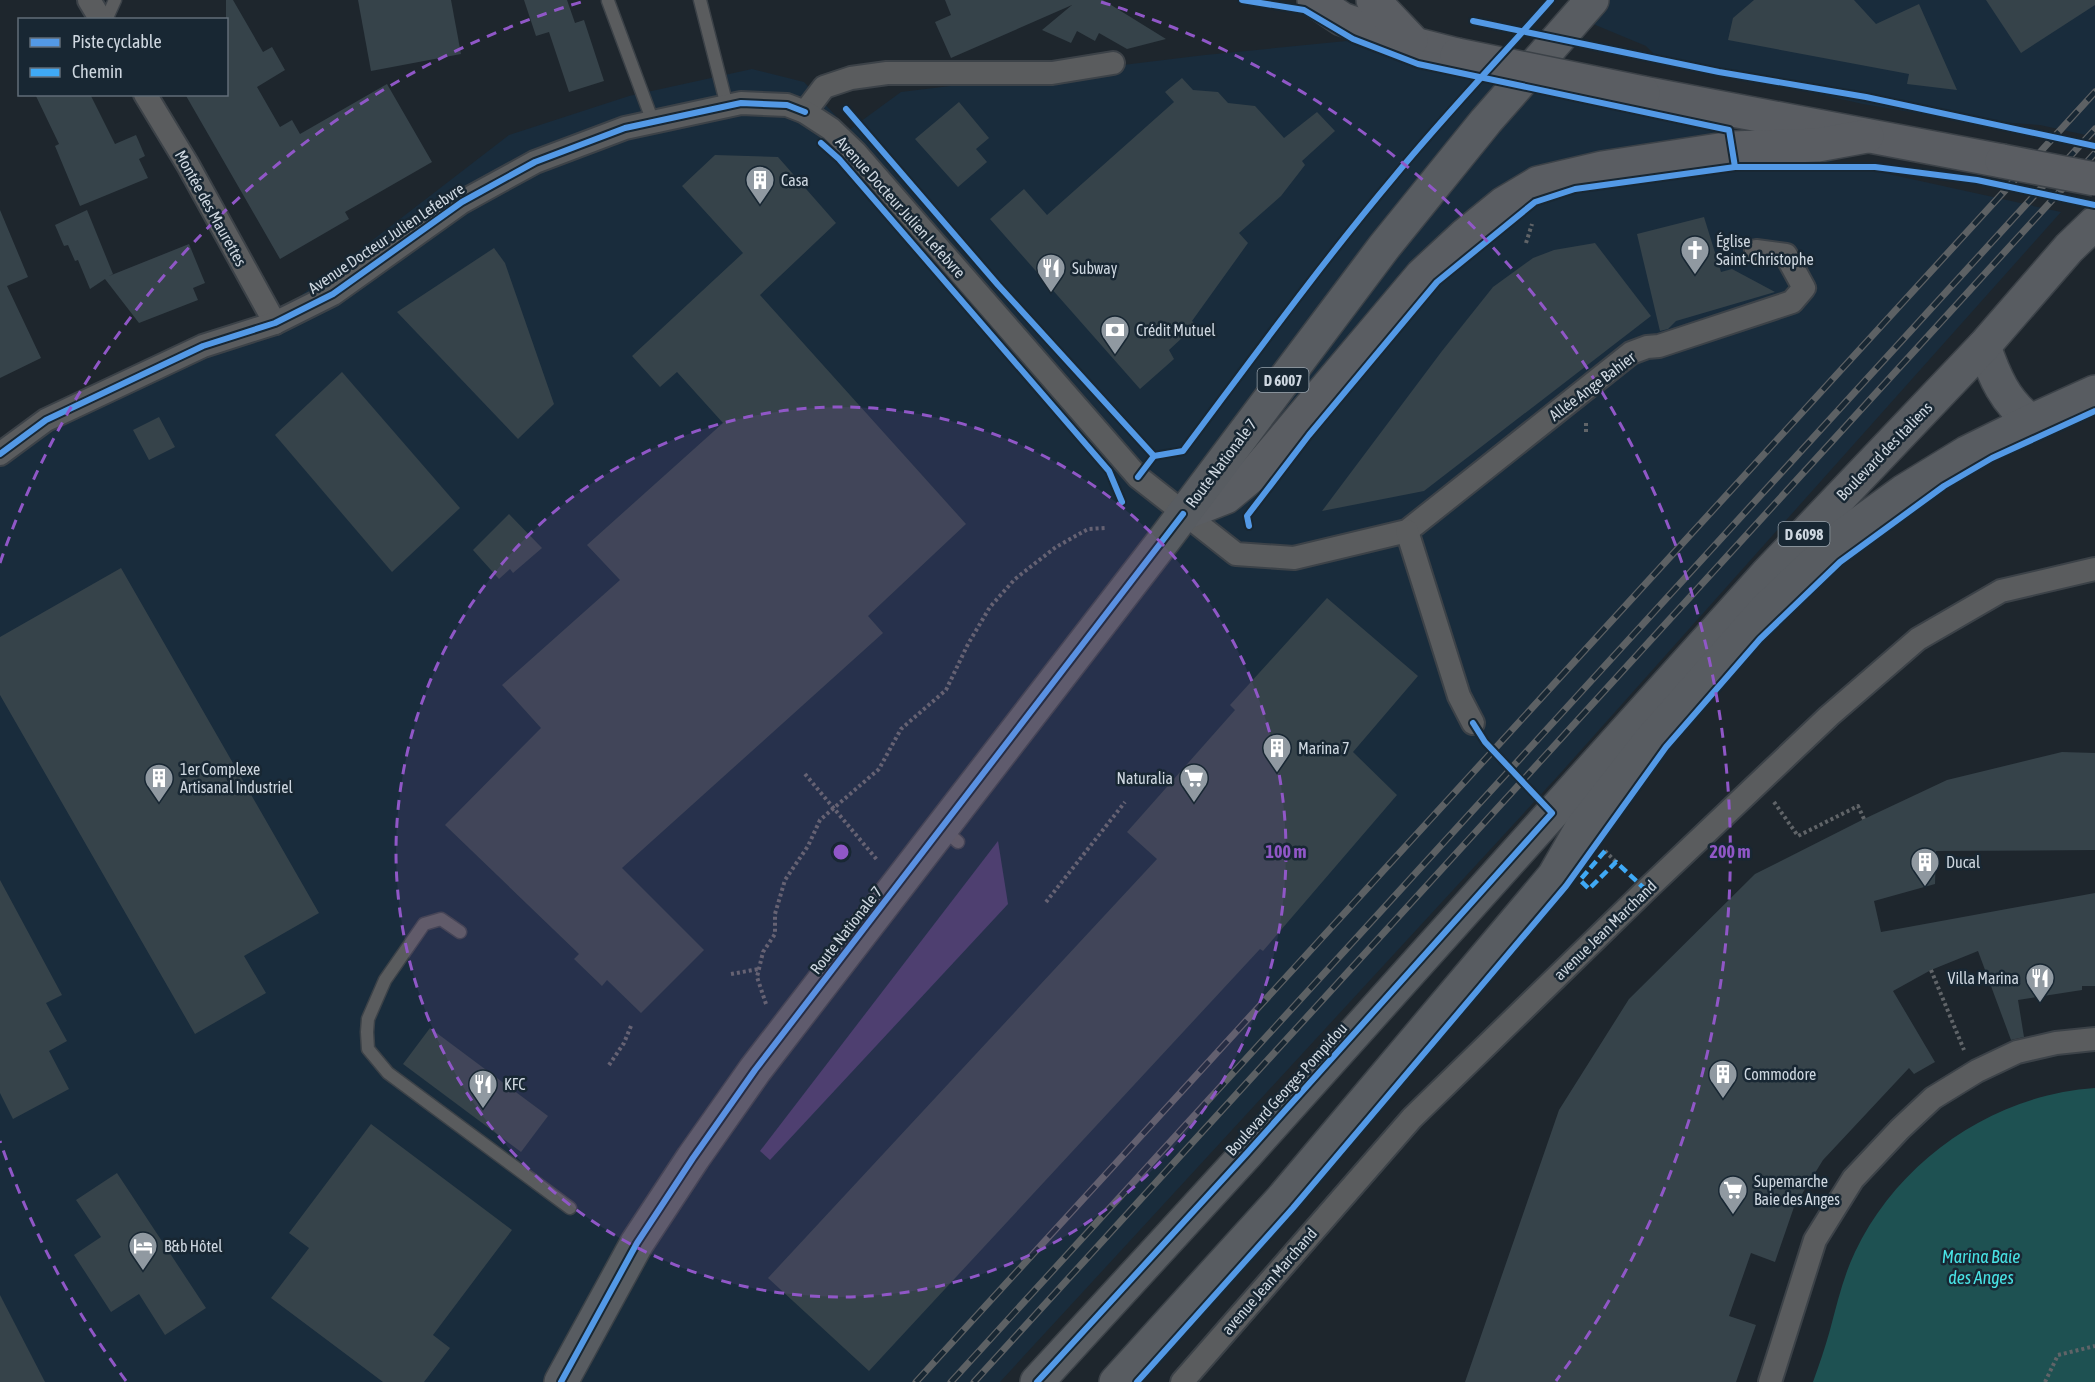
<svg xmlns="http://www.w3.org/2000/svg" width="2095" height="1382" font-family="'Asap Condensed',sans-serif">
  <style>
    .built { fill: #192c3c }
    .green { fill: #453c65 }
    .water { fill: #1e5152 }
    .building { fill: #36434a }
    .lines { fill: none; stroke-linecap: round; stroke-linejoin: round }
    .lane-casing { stroke: #3c4248; stroke-width: 15 }
    .street-casing { stroke: #3c4248; stroke-width: 26 }
    .secondary-casing { stroke: #3c4248; stroke-width: 36 }
    .primary-casing { stroke: #3c4248; stroke-width: 36 }
    .path { stroke: #606468; stroke-width: 4; stroke-dasharray: 3 3; stroke-linecap: butt }
    .lane { stroke: #5a5c5e; stroke-width: 12 }
    .street { stroke: #5a5c5e; stroke-width: 22 }
    .secondary { stroke: #5a5d62; stroke-width: 33 }
    .primary { stroke: #585c61; stroke-width: 33 }
    .rail-casing { stroke: #5d6164; stroke-width: 7 }
    .rail { stroke: #182733; stroke-width: 4.5; stroke-dasharray: 14; stroke-linecap: butt }
    .secondary-bridge-casing { stroke: #3c4248; stroke-width: 36; stroke-linecap: butt }
    .secondary-bridge { stroke: #5a5d62; stroke-width: 33 }
    .quiet { stroke: #3fa9f5; stroke-width: 4.5; stroke-dasharray: 9 4.5; stroke-linecap: butt }
    .cycleway-casing { stroke: #182733; stroke-width: 10 }
    .cycleway { stroke: #5399e6; stroke-width: 6 }
    .ring { fill: none; stroke: #9057c7; stroke-width: 3; stroke-dasharray: 10 8 }
    .labels { text-anchor: middle; dominant-baseline: central; stroke-width: 5; stroke-linejoin: round; paint-order: stroke }
    .shield { fill: #182733; stroke: #97a2ac; stroke-width: 1.5 }
    .shield-label { font-size: 15px; font-weight: bold; fill: #ced7e0 }
    .poi-label { font-size: 16px; fill: #ced7e0; stroke: #182733; text-anchor: start }
    .street-label { font-size: 16px; fill: #ced7e0; stroke: #182733 }
    .water-label { font-size: 18px; font-style: italic; fill: #48e3e5; stroke: #182733 }
    .centre { fill: #9057c7; stroke: #182733; stroke-width: 3 }
    .ring-label { font-size: 18px; text-anchor: middle; font-weight: bold; fill: #9057c7; stroke: #182733; stroke-width: 5; stroke-linejoin: round; paint-order: stroke }
  </style>
  <rect width="100%" height="100%" fill="#1e262d"/>
  <g class="built">
    <path d="M1573,0H2095V137L2040,125L1953,119L1863,104L1658,58L1646,46L1569,14Z"/>
    <path d="M1428,33L1756,145L2061,212L1557,777L1000,1382H0V449L278,313L509,135L629,96L752,69L804,82L849,130L901,92L1205,55Z"/>
  </g>
  <path class="green" d="M998,841L1008,904L770,1160L760,1151Z"/>
  <path class="water" d="M2095,1088V1382H1813C1819,1365 1825,1348 1830,1330C1837,1304 1843,1277 1855,1252C1899,1160 1993,1095 2095,1088Z"/>
  <g class="building">
    <path d="M226,0H233L263,52L272,47L285,70L257,87L280,127L292,120L300,134L387,84L432,162L345,212L349,219L280,259L185,94H226Z"/>
    <path d="M358,0H451L461,54L371,71Z"/>
    <path d="M524,0H567L575,23L584,20L604,81L569,92L549,32L536,36Z"/>
    <path d="M945,0H1103L1166,39L1127,49L1099,33L1095,41L1077,31L1071,43L1042,30L1072,5L951,58L935,22L951,15Z"/>
    <path d="M1754,0H1854L1876,24L1919,4L1957,90L1907,84L1909,74L1728,40L1733,18Z"/>
    <path d="M1986,0H2095V5L2021,53Z"/>
    <path d="M1182,78L1193,90L1218,92L1228,103L1255,106L1284,138L1317,112L1335,131L1302,161L1305,165L1281,196L1239,233L1248,243L1192,321L1196,325L1169,350L1174,359L1140,389L990,219L1024,189L1047,215L1174,102L1165,92Z"/>
    <path d="M35,94H90L115,144L136,135L145,156L139,159L148,178L80,206L55,146L59,144Z"/>
    <path d="M959,102L989,138L976,149L987,162L958,187L915,139Z"/>
    <path d="M715,155L778,157L836,223L760,295L966,524L868,616L883,633L622,868L704,950L641,1013L607,980L602,986L574,959L579,954L445,825L541,728L502,685L620,580L587,545L723,423L677,372L660,387L632,356L743,253L682,186Z"/>
    <path d="M0,210L28,277L7,286L41,358L0,378Z"/>
    <path d="M87,210L113,274L109,276L189,244L205,283L193,288L198,300L139,323L105,279L90,289L78,260L75,261L68,245L64,246L55,225Z"/>
    <path d="M1704,217L1721,272L1732,269L1775,292L1676,321L1668,329L1660,331L1637,234Z"/>
    <path d="M1595,243L1651,316L1424,491L1322,511L1442,351L1493,287L1533,258L1554,250Z"/>
    <path d="M494,248L505,263L554,404L518,439L397,312Z"/>
    <path d="M342,372L460,508L392,572L275,435Z"/>
    <path d="M159,417L175,447L149,460L133,430Z"/>
    <path d="M509,514L542,548L513,573L510,569L499,579L473,550Z"/>
    <path d="M121,568L319,913L244,956L266,993L195,1034L0,695V637Z"/>
    <path d="M1327,598L1418,676L1353,752L1397,795L1263,951L1260,949L869,1371L768,1278L1157,859L1127,832L1235,710L1230,705Z"/>
    <path d="M2062,752L2095,753V850L1936,851L1935,884L1874,901L1881,932L2095,893V986H2082V990L2018,1000L2024,1037L2011,1040L1978,951L1931,970L1893,991L1935,1062L1914,1074L1909,1068L1823,1160L1794,1207L1775,1262L1751,1253L1729,1316L1756,1325L1736,1382H1465L1559,1110L1629,999L1755,874L1864,819L1947,780Z"/>
    <path d="M0,880L62,995L46,1003L67,1041L49,1051L69,1089L13,1119L0,1093Z"/>
    <path d="M430,1028L548,1116L521,1152L403,1064Z"/>
    <path d="M371,1124L512,1230L433,1335L450,1348L424,1382H383L271,1298L309,1248L289,1233Z"/>
    <path d="M117,1173L206,1308L165,1335L139,1294L111,1312L74,1255L101,1237L76,1200Z"/>
    <path d="M0,1295L45,1382H0Z"/>
  </g>
  <g class="lines">
    <g class="lane-casing">
      <g id="lane">
        <path d="M700,0L727,106"/>
        <path d="M608,1L653,122"/>
        <path d="M106,20L115,0"/>
        <path d="M943,829L958,842"/>
        <path d="M460,932L441,919L424,924L385,980L368,1019L367,1032L368,1049L388,1073L570,1208"/>
      </g>
    </g>
    <g class="street-casing">
      <g id="street">
        <path d="M89,0L101,20"/>
        <path d="M145,94L188,165L275,323"/>
        <path d="M805,112L824,87L851,78L887,73H1052L1113,63"/>
        <path d="M0,454L46,420L203,346L275,323L333,294L462,202L535,162L625,128L741,103L787,105L805,112L831,129L856,153L1138,477L1236,554L1294,558L1407,531L1631,353L1647,347L1659,346L1792,302L1804,288L1786,255L1756,251"/>
        <path d="M1407,531L1459,696L1473,723"/>
        <path d="M1182,1382L1412,1118L1646,890L1829,716L1918,639L2001,591L2095,569"/>
        <path d="M1770,1382L1815,1240L1853,1179L1900,1129L1933,1098L1977,1071L2017,1052L2056,1043L2095,1039"/>
      </g>
    </g>
    <g class="secondary-casing">
      <g id="secondary">
        <path d="M1314,0L1342,19L1414,44L1457,55"/>
        <path d="M1373,0L1411,40"/>
        <path d="M1643,93L2002,161"/>
        <path d="M1183,514L1226,497L1255,473L1422,275L1465,235L1503,204L1538,183L1602,168L1732,148L1818,145L1867,136"/>
      </g>
    </g>
    <g class="primary-casing">
      <g id="primary">
        <path d="M1984,346C1994,376 2005,402 2031,421"/>
        <path d="M561,1382L637,1243L693,1158L755,1070L1164,540L1384,247L1486,121L1592,0"/>
        <path d="M1037,1382L1247,1153L1766,575L1984,346L2069,248L2095,223"/>
        <path d="M1116,1382L1282,1199L1554,876L1581,829L1649,742L1766,609L1845,534L1904,491L1966,453L2031,421L2095,392"/>
      </g>
    </g>
    <g class="path">
      <path d="M1526,243L1532,224"/>
      <path d="M1586,432V421"/>
      <path d="M805,774L878,861"/>
      <path d="M1774,802L1798,836L1858,806L1864,819"/>
      <path d="M1605,851L1616,862"/>
      <path d="M1046,902L1125,802"/>
      <path d="M1931,970L1964,1050"/>
      <path d="M731,974L759,969"/>
      <path d="M766,1004L757,977L763,952L775,934V914L785,880L808,846L820,820L879,769L901,729L946,690L968,644L990,607L1015,579L1056,547L1088,529L1105,528"/>
      <path d="M609,1065L624,1043L631,1026"/>
      <path d="M2045,1382L2058,1355L2095,1346"/>
    </g>
    <use href="#lane" class="lane"/>
    <use href="#street" class="street"/>
    <use href="#secondary" class="secondary"/>
    <use href="#primary" class="primary"/>
    <g class="rail-casing">
      <g id="rail">
        <path d="M916,1382L2095,92"/>
        <path d="M951,1382L2095,129"/>
        <path d="M974,1382L2095,153"/>
      </g>
    </g>
    <use href="#rail" class="rail"/>
    <g class="secondary-bridge-casing">
      <g id="secondary-bridge">
        <path d="M1457,55L1643,93"/>
        <path d="M2002,161L2095,179"/>
      </g>
    </g>
    <use href="#secondary-bridge" class="secondary-bridge"/>
    <path class="quiet" d="M1605,851L1580,880L1589,889L1616,862L1646,890"/>
    <g class="cycleway-casing">
      <g id="cycleway">
        <path d="M1242,0L1304,10L1353,39L1418,64L1729,130L1735,167"/>
        <path d="M1473,21L1719,72L1866,97L2095,146"/>
        <path d="M846,109L998,285L1154,456"/>
        <path d="M821,143L839,159L1109,471L1122,502"/>
        <path d="M0,454L46,420L203,346L275,323L333,294L462,202L535,162L625,128L741,103L787,105L805,112"/>
        <path d="M1138,477L1154,456L1183,451C1252,359 1320,265 1394,177C1444,116 1499,59 1551,0"/>
        <path d="M1249,526L1247,516L1309,435L1437,282L1535,202L1575,189L1735,167H1875L1977,180L2095,205"/>
        <path d="M561,1382L637,1243L693,1158L755,1070L1183,514"/>
        <path d="M1037,1382L1247,1153L1552,813L1485,742L1473,723"/>
        <path d="M1137,1382L1293,1208L1566,886L1666,747L1760,639L1840,562L1944,486L1992,458L2095,411"/>
      </g>
    </g>
    <use href="#cycleway" class="cycleway"/>
  </g>
  <circle cx="841" cy="852" r="445" fill="#9057c7" fill-opacity=".12"/>
  <g class="ring">
    <circle cx="841" cy="852" r="445"/>
    <path d="M126 1381A889 889 0 0 1 0 1141M0 563A889 889 0 0 1 581 2M1101 2A889 889 0 0 1 1556 1381"/>
  </g>
  <defs>
    <g id="building-pin" transform="scale(1.5)"><path d="M0 17L-7.5 6A9.5 9.5 0 1 1 7.5 6Z" fill="#9099a1" stroke="#182733"/><path d="M-4-6H4V6H1V3H-1V6H-4ZM-2.5-4.3h1.7v1.8h-1.7ZM.8-4.3h1.7v1.8H.8ZM-2.5-1h1.7V.8h-1.7ZM.8-1h1.7V.8H.8Z" fill="#fff"/></g>
    <g id="church-pin" transform="scale(1.5)"><path d="M0 17L-7.5 6A9.5 9.5 0 1 1 7.5 6Z" fill="#9099a1" stroke="#182733"/><path d="M-1.2-6h2.4v3.5h3.3v2.4h-3.3V6h-2.4V-.1h-3.3v-2.4h3.3Z" fill="#fff"/></g>
    <g id="restaurant-pin" transform="scale(1.5)"><path d="M0 17L-7.5 6A9.5 9.5 0 1 1 7.5 6Z" fill="#9099a1" stroke="#182733"/><path d="M-5-6h1v4h1v-4h1v4h1v-4h1v5L-1.5 .5V6h-2V.5L-5-1ZM5-6V6H3V1.5H1.5Q1.5-4 5-6Z" fill="#fff"/></g>
    <g id="bank-pin" transform="scale(1.5)"><path d="M0 17L-7.5 6A9.5 9.5 0 1 1 7.5 6Z" fill="#9099a1" stroke="#182733"/><path d="M-6-4H6V4H-6ZM0-2.3a2.3 2.3 0 1 0 0 4.6a2.3 2.3 0 1 0 0-4.6Z" fill="#fff"/></g>
    <g id="supermarket-pin" transform="scale(1.5)"><path d="M0 17L-7.5 6A9.5 9.5 0 1 1 7.5 6Z" fill="#9099a1" stroke="#182733"/><path d="M-6-5.5h2.5l.6 2H6L4.5 2H-2.5L-4.4-4H-6ZM-1.5 3.2a1.3 1.3 0 1 0 .1 0ZM3 3.2a1.3 1.3 0 1 0 .1 0Z" fill="#fff"/></g>
    <g id="hotel-pin" transform="scale(1.5)"><path d="M0 17L-7.5 6A9.5 9.5 0 1 1 7.5 6Z" fill="#9099a1" stroke="#182733"/><path d="M-6-4.5h1.5V1H6V5H4.5V3h-9V5H-6ZM-4 0a1.8 1.8 0 1 1 3.6 0ZM.5 0V-2.5h3Q6-2.5 6 0Z" fill="#fff"/></g>
  </defs>
  <g fill-rule="evenodd">
    <use href="#building-pin" x="760" y="180"/>
    <use href="#church-pin" x="1695" y="250"/>
    <use href="#restaurant-pin" x="1051" y="268"/>
    <use href="#bank-pin" x="1115" y="330"/>
    <use href="#building-pin" x="1277" y="748"/>
    <use href="#building-pin" x="159" y="778"/>
    <use href="#supermarket-pin" x="1194" y="778"/>
    <use href="#building-pin" x="1925" y="862"/>
    <use href="#restaurant-pin" x="2040" y="978"/>
    <use href="#building-pin" x="1723" y="1074"/>
    <use href="#restaurant-pin" x="483" y="1084"/>
    <use href="#supermarket-pin" x="1733" y="1190"/>
    <use href="#hotel-pin" x="143" y="1246"/>
  </g>
  <g class="labels">
    <g class="shield">
      <rect x="1257.5" y="368" width="51" height="24" rx="4.5"/>
      <rect x="1778.5" y="522" width="51" height="24" rx="4.5"/>
    </g>
    <g class="shield-label">
      <text x="1283" y="380">D 6007</text>
      <text x="1804" y="534">D 6098</text>
    </g>
    <g class="poi-label">
      <text x="781" y="180">Casa</text>
      <text x="1716" y="241">Église<tspan x="1716" dy="18">Saint-Christophe</tspan></text>
      <text x="1072" y="268">Subway</text>
      <text x="1136" y="330">Crédit Mutuel</text>
      <text x="1298" y="748">Marina 7</text>
      <text x="180" y="769">1er Complexe<tspan x="180" dy="18">Artisanal Industriel</tspan></text>
      <text x="1173" y="778" text-anchor="end">Naturalia</text>
      <text x="1946" y="862">Ducal</text>
      <text x="2019" y="978" text-anchor="end">Villa Marina</text>
      <text x="1744" y="1074">Commodore</text>
      <text x="504" y="1084">KFC</text>
      <text x="1754" y="1181">Supemarche<tspan x="1754" dy="18">Baie des Anges</tspan></text>
      <text x="164" y="1246">B&amp;b Hôtel</text>
    </g>
    <g class="street-label">
      <text transform="translate(901 207) rotate(48)">Avenue Docteur Julien Lefebvre</text>
      <text transform="translate(211 208) rotate(61)">Montée des Maurettes</text>
      <text transform="translate(386 238) rotate(-34)">Avenue Docteur Julien Lefebvre</text>
      <text transform="translate(1592 386) rotate(-37)">Allée Ange Bahier</text>
      <text transform="translate(1884 451) rotate(-46)">Boulevard des Italiens</text>
      <text transform="translate(1221 463) rotate(-53)">Route Nationale 7</text>
      <text transform="translate(846 930) rotate(-52)">Route Nationale 7</text>
      <text transform="translate(1605 930) rotate(-44)">avenue Jean Marchand</text>
      <text transform="translate(1286 1089) rotate(-48)">Boulevard Georges Pompidou</text>
      <text transform="translate(1269 1281) rotate(-49)">avenue Jean Marchand</text>
    </g>
    <g class="water-label">
      <text x="1981" y="1256">Marina Baie<tspan x="1981" dy="21">des Anges</tspan></text>
    </g>
  </g>
  <circle cx="841" cy="852" r="9" class="centre"/>
  <g class="ring-label">
    <text x="1286" y="858">100 m</text>
    <text x="1730" y="858">200 m</text>
  </g>
  <rect x="18" y="18" width="210" height="78" fill="#182733" stroke="#616d78" stroke-width="1.5"/>
  <rect x="30" y="38" width="30" height="9" fill="#5399e6" stroke="#616d78" stroke-width="1.5"/>
  <text x="72" y="48" font-size="18" fill="#ced7e0">Piste cyclable</text>
  <rect x="30" y="68" width="30" height="9" fill="#3fa9f5" stroke="#616d78" stroke-width="1.5"/>
  <text x="72" y="78" font-size="18" fill="#ced7e0">Chemin</text>
</svg>
